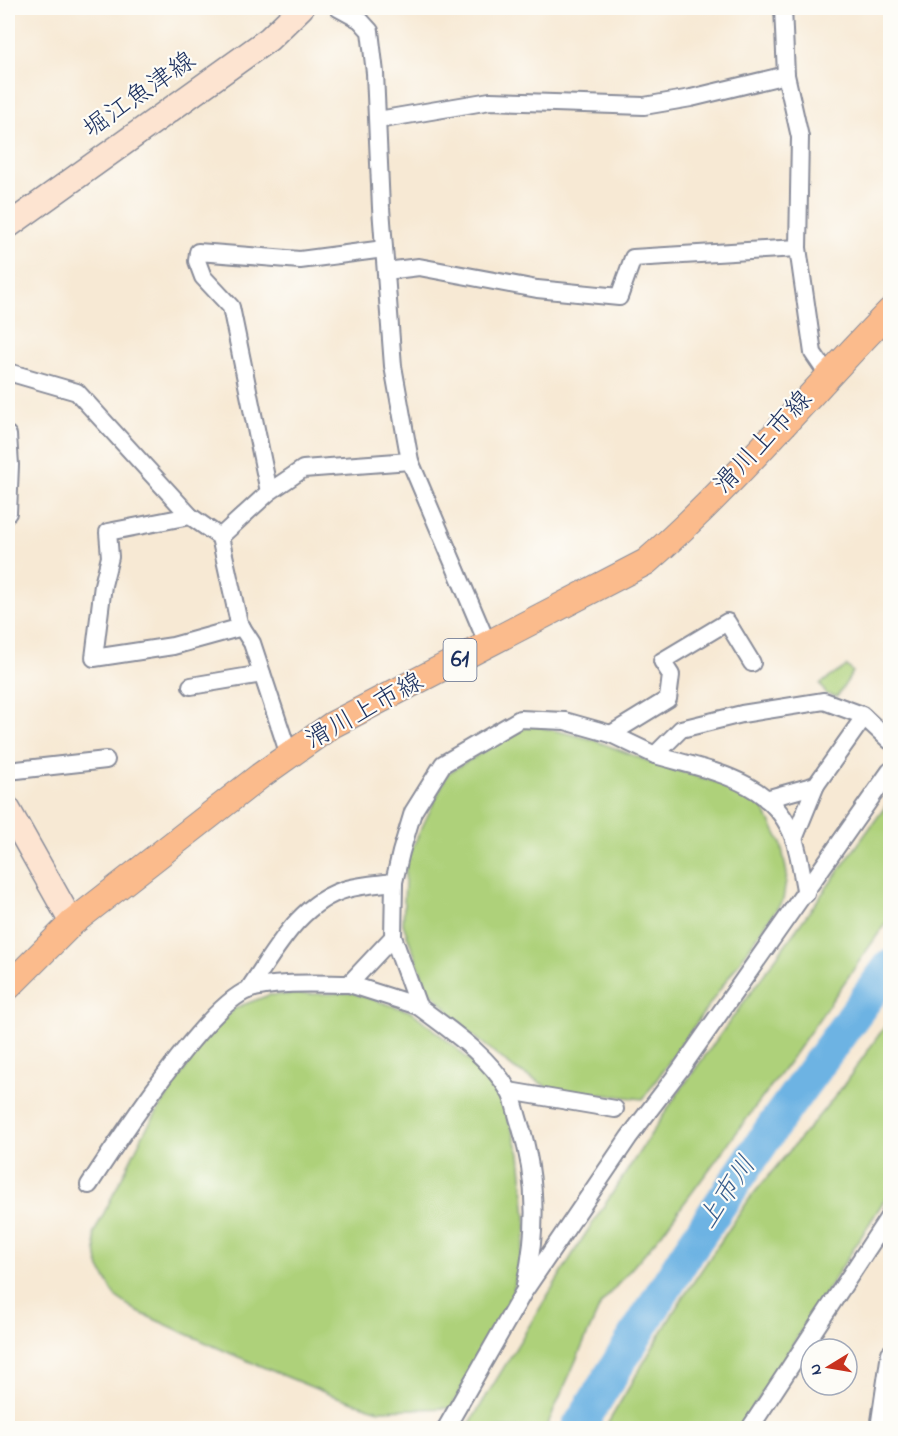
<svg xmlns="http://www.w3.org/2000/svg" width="898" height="1436" font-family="'Indie Flower','Klee One',sans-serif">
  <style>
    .grass { fill: #aed17a; stroke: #64806c; stroke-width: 1.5 }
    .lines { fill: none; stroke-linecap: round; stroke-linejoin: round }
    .river { stroke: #6db3e3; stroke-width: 34 }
    .minor-casing { stroke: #898c99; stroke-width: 20 }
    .secondary-casing { stroke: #898c99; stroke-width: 27 }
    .primary-casing { stroke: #898c99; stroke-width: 28 }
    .minor { stroke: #fff; stroke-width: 16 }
    .secondary { stroke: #fde4d1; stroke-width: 24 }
    .primary { stroke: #fbbb8c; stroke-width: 26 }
    .labels { text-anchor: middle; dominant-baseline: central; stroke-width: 4.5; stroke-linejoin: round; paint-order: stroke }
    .shield { fill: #fdfcf7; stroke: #5f6c8c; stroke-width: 1.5 }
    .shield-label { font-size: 24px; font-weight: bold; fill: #1b2f5e }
    .street-label { font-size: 26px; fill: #1b2f5e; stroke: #fdfcf7 }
    .water-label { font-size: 27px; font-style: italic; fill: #385d8d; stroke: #fdfcf7 }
  </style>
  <rect width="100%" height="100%" fill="#fdfcf7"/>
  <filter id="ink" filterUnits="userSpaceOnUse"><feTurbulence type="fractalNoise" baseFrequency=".0167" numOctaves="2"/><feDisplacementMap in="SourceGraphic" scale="12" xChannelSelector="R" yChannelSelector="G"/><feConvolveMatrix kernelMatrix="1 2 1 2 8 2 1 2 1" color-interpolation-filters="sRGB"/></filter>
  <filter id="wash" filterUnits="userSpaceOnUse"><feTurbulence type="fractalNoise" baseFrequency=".008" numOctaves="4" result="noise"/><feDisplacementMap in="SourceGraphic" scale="24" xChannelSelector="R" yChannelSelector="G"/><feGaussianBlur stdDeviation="1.35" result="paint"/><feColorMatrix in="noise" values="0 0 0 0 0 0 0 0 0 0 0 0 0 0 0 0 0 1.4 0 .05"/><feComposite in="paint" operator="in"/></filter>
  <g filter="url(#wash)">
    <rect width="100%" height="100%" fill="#f7e9d4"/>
    <g class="grass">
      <path d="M847,666L853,672L837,697L826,694L820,684Z"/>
      <path d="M532,725L591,739L653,763L733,787L760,802L781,843L787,874L783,900L643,1099L551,1089L515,1069L470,1033L427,988L403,924L406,861L448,773L512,734Z"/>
      <path d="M890,800V917L791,1059L662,1233L601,1304L546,1428H467L579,1244L678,1093Z"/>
      <path d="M353,993L412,1012L454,1046L498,1088L520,1154L527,1228L513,1293L451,1408L379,1410L331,1395L236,1356L138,1312L115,1296L98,1264L94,1233L146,1129L204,1040L235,1008L269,995Z"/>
      <path d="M890,1019V1191L740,1428H605L676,1308L750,1198L838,1093Z"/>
    </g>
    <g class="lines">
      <path class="river" d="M578,1428L685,1256L778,1119L890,966"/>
    </g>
  </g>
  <g filter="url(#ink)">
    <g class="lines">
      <g class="minor-casing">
        <g id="minor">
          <path d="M338,8L360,20L370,31L375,73L381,208L393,366L410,461L488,645"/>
          <path d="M783,8L786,75L800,137L798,248L813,353L828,375"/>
          <path d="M378,120L490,101L644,106L691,98L786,75"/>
          <path d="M386,271L419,267L537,289L619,297L633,258L798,248"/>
          <path d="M8,372L77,392L190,516L220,537L239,623L252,643L289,755"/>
          <path d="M8,435L10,465L8,513"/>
          <path d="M269,492L231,307L203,277L197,261L198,252L300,260L384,249"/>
          <path d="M190,516L108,532L110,557L103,585L94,658L173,646L242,627"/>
          <path d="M220,537L269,492L303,469L410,461"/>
          <path d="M191,686L262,674"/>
          <path d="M655,755L611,734L668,699L671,675L662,661L727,622L752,663"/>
          <path d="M8,771L106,760"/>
          <path d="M816,785L864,717"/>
          <path d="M766,799L816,785L794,839"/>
          <path d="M806,894C802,876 800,856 794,839C773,779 709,771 655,755L681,729L742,714L824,701L862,715L890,741"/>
          <path d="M393,937L418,1006L349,984L393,937L394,882L401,852L413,812L443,764L520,719L565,721L611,734"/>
          <path d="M248,990C274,953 299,902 347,889C362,885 379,884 394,882"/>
          <path d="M418,1006C450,1030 488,1055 509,1091C514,1099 516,1112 519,1121C537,1176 538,1229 525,1285"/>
          <path d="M509,1091L615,1109"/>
          <path d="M89,1185C117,1142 205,1007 248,990C272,981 322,984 349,984"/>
          <path d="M446,1428L523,1293L629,1137L680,1070L890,771"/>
          <path d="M750,1428L890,1215"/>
          <path d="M879,1428L890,1353"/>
        </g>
      </g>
      <g class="secondary-casing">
        <g id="secondary">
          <path d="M8,226L269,39L301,8"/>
          <path d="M8,809L72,923"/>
        </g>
      </g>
      <g class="primary-casing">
        <path id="primary" d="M8,987L72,923L260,776L332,725L646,562C734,485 809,394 890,311"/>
      </g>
      <use href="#minor" class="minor"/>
      <use href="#secondary" class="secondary"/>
      <use href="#primary" class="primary"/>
    </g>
  </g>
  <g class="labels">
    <rect class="shield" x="443.5" y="639" width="33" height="42" rx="4.5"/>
    <g class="shield-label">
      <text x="460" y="660">61</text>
    </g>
    <g class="street-label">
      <text transform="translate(140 96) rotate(-35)">堀江魚津線</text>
      <text transform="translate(764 443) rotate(-47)">滑川上市線</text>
      <text transform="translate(365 712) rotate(-29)">滑川上市線</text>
    </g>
    <g class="water-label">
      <text transform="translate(728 1193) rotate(-56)">上市川</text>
    </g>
  </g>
  <rect width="898" height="1436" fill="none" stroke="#fdfcf7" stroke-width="30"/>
  <g transform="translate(829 1367) rotate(259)"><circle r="28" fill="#fdfcf7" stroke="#a3aaba" stroke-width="1.5"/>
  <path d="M0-4.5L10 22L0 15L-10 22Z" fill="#c8321e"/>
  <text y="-9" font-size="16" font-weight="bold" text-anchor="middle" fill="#1b2f5e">N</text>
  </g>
</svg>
